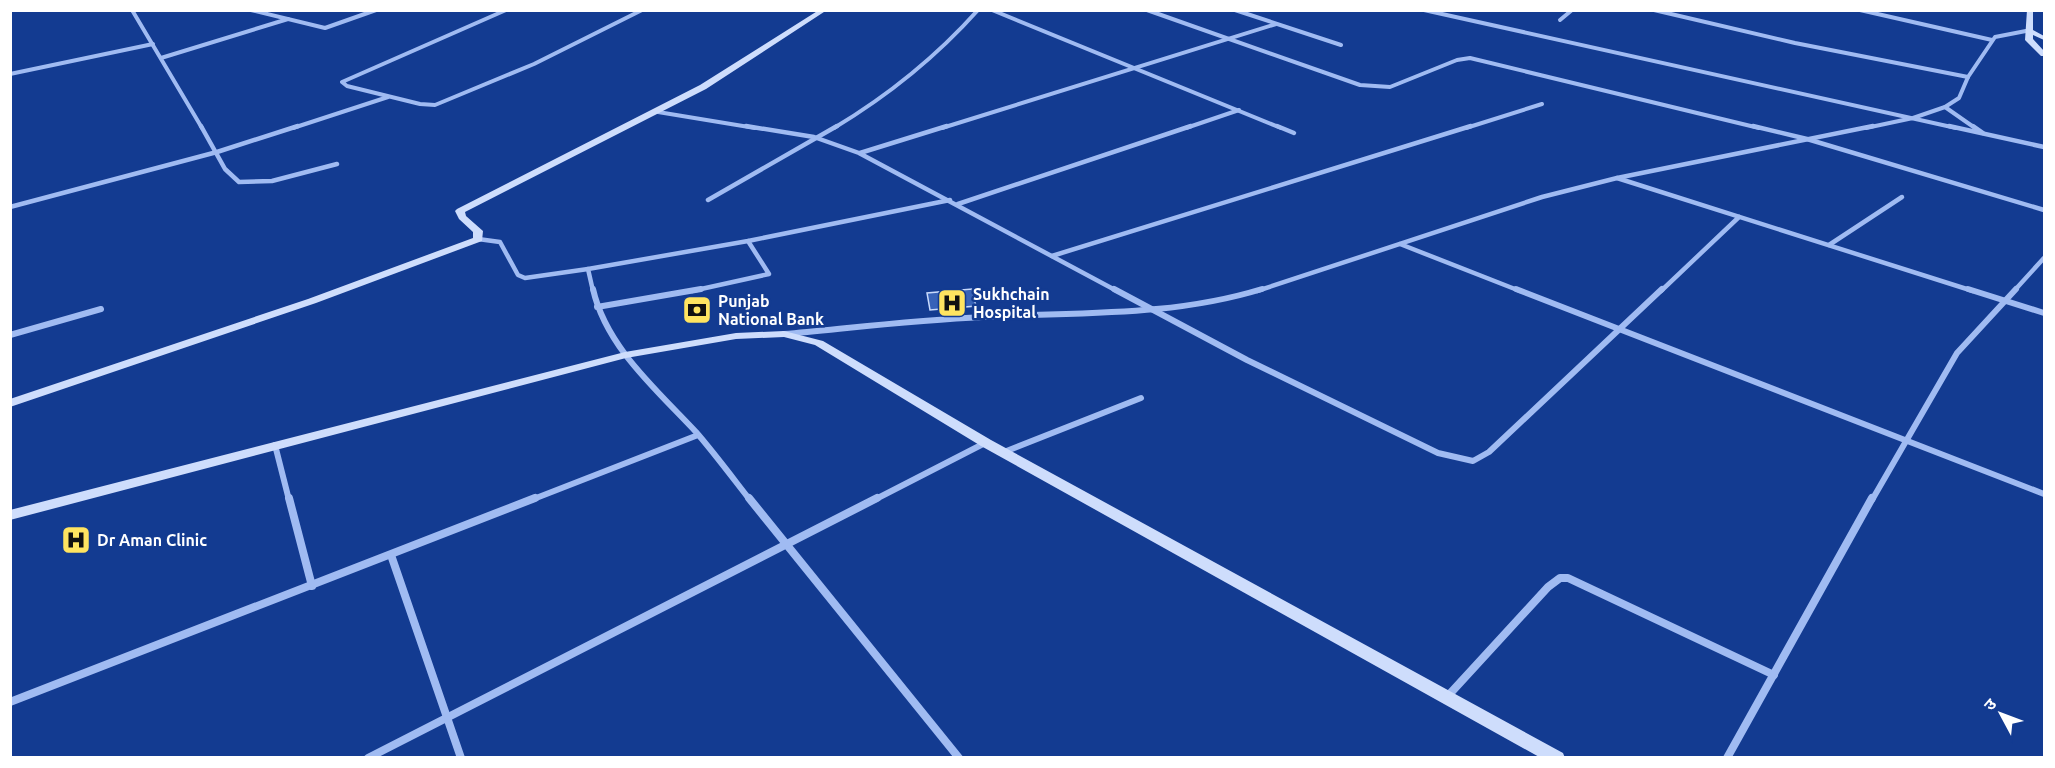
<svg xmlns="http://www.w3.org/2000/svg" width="2055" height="768" font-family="Ubuntu,'Noto Sans Devanagari',sans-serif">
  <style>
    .building { fill: #3762b8; stroke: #c7d9fc; stroke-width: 1.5 }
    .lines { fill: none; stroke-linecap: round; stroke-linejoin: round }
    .street-far3 { stroke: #a0bbf2; stroke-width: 4 }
    .street-far2 { stroke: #a0bbf2; stroke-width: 4.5 }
    .street-far1 { stroke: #a0bbf2; stroke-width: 6 }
    .street { stroke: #a0bbf2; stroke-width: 8 }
    .secondary { fill: #ceddfc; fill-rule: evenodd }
    .labels { text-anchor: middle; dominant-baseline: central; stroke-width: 5; stroke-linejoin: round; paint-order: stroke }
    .poi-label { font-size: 16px; font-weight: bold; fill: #fff; stroke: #133b91; text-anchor: start }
  </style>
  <rect width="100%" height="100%" fill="#133b91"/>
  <path class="building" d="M972,289L976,306L930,310L927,293Z"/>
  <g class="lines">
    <g class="street-far3">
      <path d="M132,10L202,128"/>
      <path d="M251,10L325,28L376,10"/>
      <path d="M506,10L342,82L347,86L420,104L435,105L534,64L642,10"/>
      <path d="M992,10L1281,128"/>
      <path d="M1147,10L1360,85L1390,87L1457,60L1470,58L1759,128"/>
      <path d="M1235,10L1341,45"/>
      <path d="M1424,10L1956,128"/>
      <path d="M1654,10L1795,43L1968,77"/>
      <path d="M1860,10L1992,40"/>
      <path d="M1560,20L1572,10"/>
      <path d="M161,58L288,19"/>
      <path d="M10,74L153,44"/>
      <path d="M1945,107L1975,128"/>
      <path d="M658,112L755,128"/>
      <path d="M293,128L388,97"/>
      <path d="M834,128C889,95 936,57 978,10"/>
      <path d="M942,128L1276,24"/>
      <path d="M1186,128L1239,110"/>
      <path d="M1466,128L1542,104"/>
      <path d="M1866,128L1913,118L1945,107L1959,98L1968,77L1995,37L2031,30"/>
    </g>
    <g class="street-far2">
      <path d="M201,126L225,169L239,182L272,181L337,164"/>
      <path d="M746,126L814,137L859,153L1117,291"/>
      <path d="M1277,126L1294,133"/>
      <path d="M1753,126L1807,139L2044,210"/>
      <path d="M1949,126L2044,147"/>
      <path d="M1973,126L1983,133"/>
      <path d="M860,153L947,126"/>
      <path d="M1617,178L1973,291"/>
      <path d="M708,200L837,126"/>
      <path d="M958,204L1191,126"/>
      <path d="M10,207L217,152L298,126"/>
      <path d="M478,239L500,242L518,275L525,278L588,269"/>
      <path d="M1400,244L1520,291"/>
      <path d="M1829,245L1902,197"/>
      <path d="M1052,256L1471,126"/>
      <path d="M593,291L588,269L748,241L950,200"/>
      <path d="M692,291L769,274L748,241"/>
      <path d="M1257,291L1542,197L1617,178L1873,126"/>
      <path d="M1661,291L1739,217"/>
      <path d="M2014,291L2044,258"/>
    </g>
    <g class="street-far1">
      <path d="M593,289C606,347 657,390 696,432C715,454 732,477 750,500"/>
      <path d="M1114,289L1247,360L1438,453L1473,461L1489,452L1662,289"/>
      <path d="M1516,289L2044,494"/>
      <path d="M1968,289L2044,313"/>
      <path d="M597,307L701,289"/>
      <path d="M784,334C850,328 917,320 983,317C1078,312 1171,317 1262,289"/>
      <path d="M10,335L101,309"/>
      <path d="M275,445L289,500"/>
      <path d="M1004,452L1141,398"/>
      <path d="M531,500L698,435"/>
      <path d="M874,500L985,443"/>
      <path d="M1872,500L1957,353L2016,289"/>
    </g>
    <g class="street">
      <path d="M289,498L312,586"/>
      <path d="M749,498L959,758"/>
      <path d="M391,555L461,758"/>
      <path d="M1446,698L1548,587L1560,578H1568L1774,675"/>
      <path d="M10,702L535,498"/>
      <path d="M368,758L877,498"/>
      <path d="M1727,758L1872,498"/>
    </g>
    <g class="secondary">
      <path d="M819,10H827L706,89L465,212L466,216L483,231L482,241L316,303L10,407V399L308,299L473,238V232L459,219L455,211L457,209L700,85Z"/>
      <path d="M2027,10H2033V30L2044,36V40L2033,35V39L2044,51V56H2041L2025,40Z"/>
      <path d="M784,331L823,341L991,440L1563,753L1565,758H1541L981,446L815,345L784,337L736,339L626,358L10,520V510L625,352L736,333Z"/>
    </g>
  </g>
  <defs>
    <g id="hospital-square" transform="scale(1.5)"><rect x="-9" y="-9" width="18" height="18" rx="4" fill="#ffe460" stroke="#133b91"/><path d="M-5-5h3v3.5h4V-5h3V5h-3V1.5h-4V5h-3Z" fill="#111"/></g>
    <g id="bank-square" transform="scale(1.5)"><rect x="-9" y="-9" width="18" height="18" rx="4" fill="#ffe460" stroke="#133b91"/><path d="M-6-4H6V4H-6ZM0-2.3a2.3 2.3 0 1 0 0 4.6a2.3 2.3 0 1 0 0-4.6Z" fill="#111"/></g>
  </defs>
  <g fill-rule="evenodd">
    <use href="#hospital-square" x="952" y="303"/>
    <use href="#bank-square" x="697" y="310"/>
    <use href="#hospital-square" x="76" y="540"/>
  </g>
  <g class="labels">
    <g class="poi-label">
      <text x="973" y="294">Sukhchain<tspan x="973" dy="18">Hospital</tspan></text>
      <text x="718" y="301">Punjab<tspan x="718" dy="18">National Bank</tspan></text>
      <text x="97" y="540">Dr Aman Clinic</text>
    </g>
  </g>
  <rect width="2055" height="768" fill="none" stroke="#ffffff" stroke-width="24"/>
  <g transform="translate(2001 714) rotate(311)" stroke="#133b91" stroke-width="4.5" paint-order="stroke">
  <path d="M0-4.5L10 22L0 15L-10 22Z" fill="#ffffff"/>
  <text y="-9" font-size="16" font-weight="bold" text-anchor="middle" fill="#ffffff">उ</text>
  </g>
</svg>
